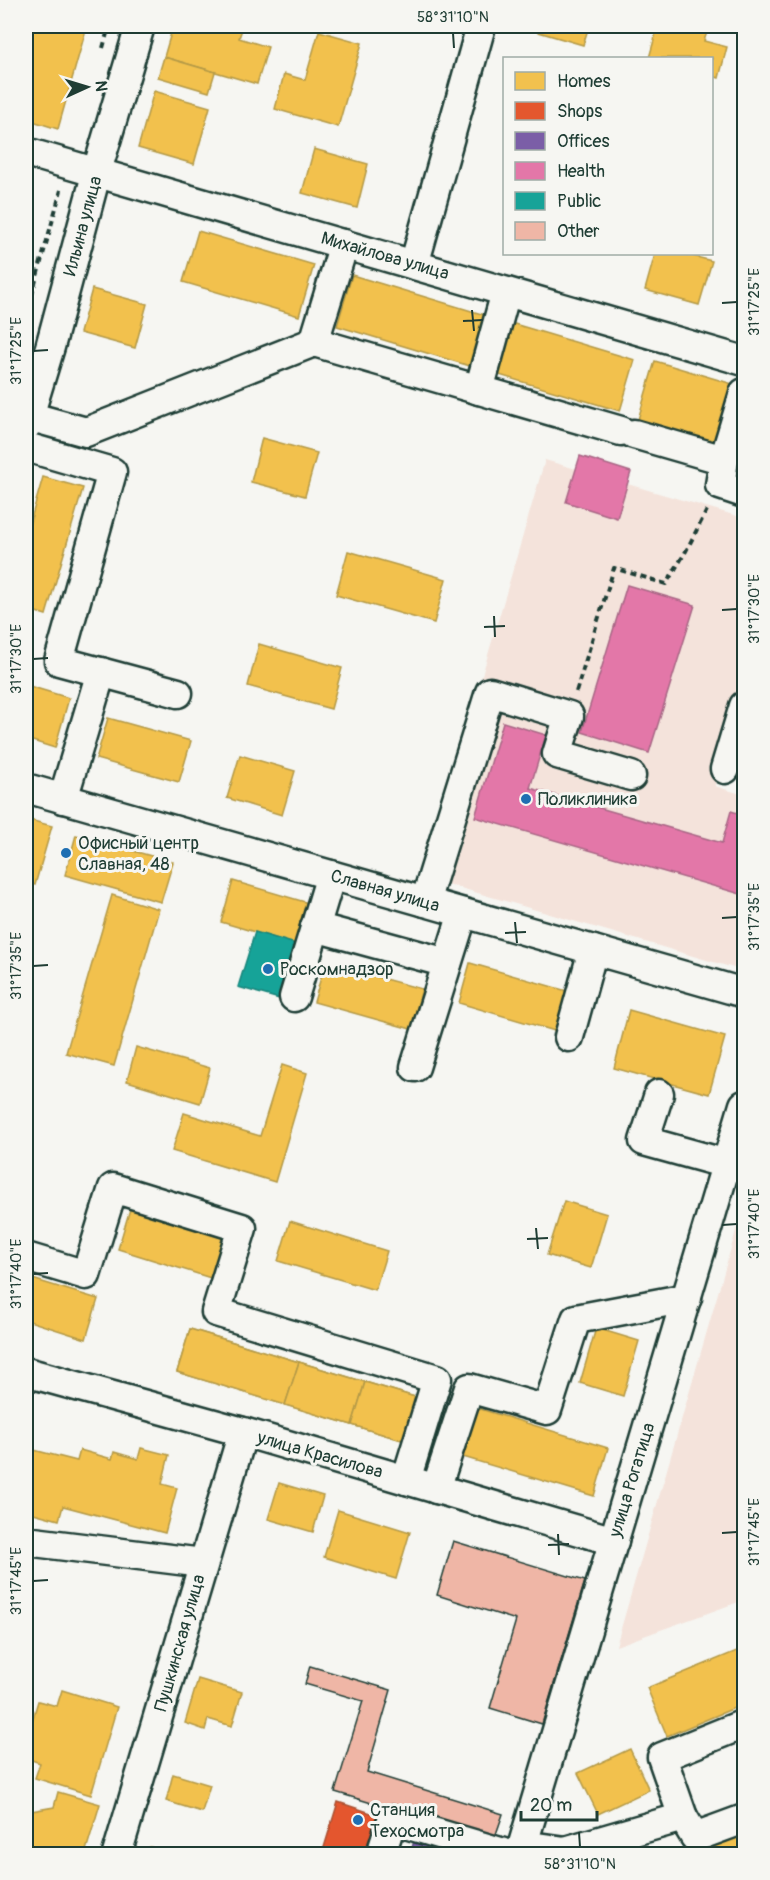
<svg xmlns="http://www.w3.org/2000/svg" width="770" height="1880" font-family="Pangolin,sans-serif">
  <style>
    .built { fill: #f4e3db }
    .homes { fill: #f2c14e; stroke: #b39946; stroke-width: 1.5 }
    .shops { fill: #e4572e; stroke: #a94f30; stroke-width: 1.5 }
    .offices { fill: #7b5ea7; stroke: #5f5484; stroke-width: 1.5 }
    .health { fill: #e377a8; stroke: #a86685; stroke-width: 1.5 }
    .public { fill: #17a398; stroke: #19847a; stroke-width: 1.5 }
    .building { fill: #efb6a6; stroke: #1f3d34; stroke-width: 1.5 }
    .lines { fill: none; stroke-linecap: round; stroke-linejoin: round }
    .minor-casing { stroke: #1f3d34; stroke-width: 33 }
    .path { stroke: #1f3d34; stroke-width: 4; stroke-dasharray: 6 4.5; stroke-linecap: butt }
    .minor { stroke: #f6f6f2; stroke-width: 28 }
    .ticks { fill: none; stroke: #1f3d34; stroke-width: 2 }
    .poi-dot { fill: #1f6fb2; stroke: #f6f6f2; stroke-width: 2 }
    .labels { text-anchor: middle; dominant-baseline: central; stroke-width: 6; stroke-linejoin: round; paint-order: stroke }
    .street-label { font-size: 18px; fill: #1f3d34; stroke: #f6f6f2 }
    .poi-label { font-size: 18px; fill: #1f3d34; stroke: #f6f6f2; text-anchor: start }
    .neatline { fill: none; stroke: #1f3d34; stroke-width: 2 }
    .ticks-label { font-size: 15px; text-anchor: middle; fill: #1f3d34 }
  </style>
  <rect width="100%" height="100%" fill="#f6f6f2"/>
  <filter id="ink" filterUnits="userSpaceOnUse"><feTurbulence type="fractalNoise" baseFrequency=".0167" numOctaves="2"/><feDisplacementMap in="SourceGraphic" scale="12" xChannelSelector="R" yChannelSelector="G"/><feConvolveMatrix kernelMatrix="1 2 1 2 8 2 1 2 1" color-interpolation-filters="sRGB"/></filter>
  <g filter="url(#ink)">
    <g class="built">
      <path d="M545,460L744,518V682L715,786L744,795V971L423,877Z"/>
      <path d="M744,1203V1600L616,1646Z"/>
    </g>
    <g class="homes">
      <path d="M30,26H87L58,129L26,119V43Z"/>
      <path d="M173,26H243L239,38L268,47L257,84L164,57Z"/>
      <path d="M518,26H589L583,45Z"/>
      <path d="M658,26L683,30L684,26H709L704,41L727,47L719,78L712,76V58H649Z"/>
      <path d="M319,31L362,43L338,127L275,109L284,74L305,80Z"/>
      <path d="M164,57L215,72L209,92L158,77Z"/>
      <path d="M154,91L210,107L194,164L138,148Z"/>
      <path d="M314,149L368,164L357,208L302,193Z"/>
      <path d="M26,193L33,195L26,221Z"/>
      <path d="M198,231L314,265L299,316L183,282Z"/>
      <path d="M655,254H685L712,261L699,305L645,290Z"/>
      <path d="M352,275L485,315L470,366L337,326Z"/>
      <path d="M92,289L147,304L135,348L80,333Z"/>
      <path d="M511,323L635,360L620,411L496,374Z"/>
      <path d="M655,361L736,385L719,447L637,423Z"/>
      <path d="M262,438L317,453L305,496L251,482Z"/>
      <path d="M43,477L83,488L46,615L26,609V536Z"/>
      <path d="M348,551L446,579L434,623L336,595Z"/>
      <path d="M259,644L342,668L331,709L248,686Z"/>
      <path d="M26,685L69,698L55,748L26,739Z"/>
      <path d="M108,718L191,741L179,782L96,759Z"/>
      <path d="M744,754V775L738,773Z"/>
      <path d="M240,755L295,771L282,815L227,798Z"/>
      <path d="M26,819L52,826L35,885L26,882Z"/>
      <path d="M76,835L173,862L161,902L65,875Z"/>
      <path d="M233,881L312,904L299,945L221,922Z"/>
      <path d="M112,895L159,909L114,1066L66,1053Z"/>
      <path d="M325,963L422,989L411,1029L314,1002Z"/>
      <path d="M470,963L567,991L555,1031L459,1003Z"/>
      <path d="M629,1010L725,1037L709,1094L614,1068Z"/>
      <path d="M136,1047L210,1068L200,1103L127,1081Z"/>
      <path d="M282,1065L307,1073L275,1182L172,1151L184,1113L260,1136Z"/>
      <path d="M564,1201L607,1214L591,1268L547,1255Z"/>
      <path d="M130,1209L226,1239L214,1279L118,1249Z"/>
      <path d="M290,1221L387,1251L375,1290L278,1261Z"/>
      <path d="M26,1277L98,1299L86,1339L26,1320Z"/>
      <path d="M596,1328L639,1341L623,1396L580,1383Z"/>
      <path d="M190,1329L425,1400L412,1443L177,1372Z"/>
      <path d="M190,1329L299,1362L285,1405L177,1372Z"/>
      <path d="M299,1362L365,1382L352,1425L285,1405Z"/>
      <path d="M365,1382L425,1400L412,1443L352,1425Z"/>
      <path d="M477,1408L608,1448L594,1496L463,1457Z"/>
      <path d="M26,1448L77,1461L80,1450L112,1459L114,1452L138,1459L141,1448L169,1455L162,1484L177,1488L165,1533L63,1506L59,1520L26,1511Z"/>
      <path d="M279,1483L323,1496L313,1532L268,1519Z"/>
      <path d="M338,1510L410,1532L396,1579L324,1557Z"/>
      <path d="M744,1648V1704L667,1736L647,1688Z"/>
      <path d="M198,1679L242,1692L232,1726L208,1719L205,1730L185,1723Z"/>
      <path d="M62,1690L117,1707L91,1795L35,1778L40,1763L26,1758V1742L38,1701L57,1706Z"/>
      <path d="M630,1749L649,1790L598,1814L578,1773Z"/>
      <path d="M173,1774L210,1785L202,1812L166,1801Z"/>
      <path d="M58,1792L100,1804L85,1854H31L32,1851L26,1849V1812L54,1807Z"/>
      <path d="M744,1828V1854H677Z"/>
      <path d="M150,1847L175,1854H148Z"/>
    </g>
    <path class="shops" d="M338,1802L377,1815L364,1854H322Z"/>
    <path class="offices" d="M416,1835L457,1848L455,1854H410Z"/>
    <g class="health">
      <path d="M580,456L631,472L617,518L566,502Z"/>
      <path d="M627,585L695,605L649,753L582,732Z"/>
      <path d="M503,722L546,735L530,788L722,843L731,811L744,815V895L475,817Z"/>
    </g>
    <path class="public" d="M255,932L299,945L283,1000L238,987Z"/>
    <g class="building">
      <path d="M453,1541L585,1581L542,1724L490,1708L516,1620L437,1595Z"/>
      <path d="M310,1666L391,1690L367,1772L503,1814L494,1840L335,1792L363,1701L305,1684Z"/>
    </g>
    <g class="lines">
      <g class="minor-casing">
        <g id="minor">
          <path d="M26,152L744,361"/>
          <path d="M344,244L314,342L621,431"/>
          <path d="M414,265L481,26"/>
          <path d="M479,390L506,292"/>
          <path d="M744,393L724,460L720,485L744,493"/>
          <path d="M28,416L86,432L314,342"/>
          <path d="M26,426L50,347L97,171L140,26"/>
          <path d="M634,434L724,460"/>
          <path d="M26,447L112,472L59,661L178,693"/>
          <path d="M725,769L744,706"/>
          <path d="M26,788L744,993"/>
          <path d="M63,799L101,672"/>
          <path d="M425,902L490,692L569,716L557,754L631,776"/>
          <path d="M315,927L447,963"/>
          <path d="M294,997L331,875"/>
          <path d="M569,1037L593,950"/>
          <path d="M415,1067L463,913"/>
          <path d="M659,1094L644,1141L727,1164"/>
          <path d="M26,1257L86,1275L113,1188L242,1228L216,1312L437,1379L406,1480"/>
          <path d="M26,1372L243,1432L614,1541"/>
          <path d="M436,1489L469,1388L547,1410L576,1319L687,1298"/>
          <path d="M26,1541L203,1563"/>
          <path d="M683,1817L662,1757L744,1724"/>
          <path d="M523,1845L565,1851L683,1817L695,1837L744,1819"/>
          <path d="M117,1854L243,1432"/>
          <path d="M381,1854L392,1820L507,1854"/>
          <path d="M520,1854L744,1105"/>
        </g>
      </g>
      <g class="path">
        <path d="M103,48L109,26"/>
        <path d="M26,316L61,190"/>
        <path d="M26,495L31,475"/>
        <path d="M576,692L614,568L666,584L685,553L708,508"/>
      </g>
      <use href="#minor" class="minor"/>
    </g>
  </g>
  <path class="ticks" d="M453,33L454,48M722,303L737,302M472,310L474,331M463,321L483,320M33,351L48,350M722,610L737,609M494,616L495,637M484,627L505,626M33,659L48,658M722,918L737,917M515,922L517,943M505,933L526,932M33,966L48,965M722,1225L737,1224M536,1228L538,1249M527,1239L548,1238M33,1274L48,1273M722,1533L737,1532M558,1534L559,1555M548,1545L569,1544M33,1581L48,1580M579,1832L580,1847"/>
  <g class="poi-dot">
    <circle cx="526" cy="799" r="6"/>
    <circle cx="66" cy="853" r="6"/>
    <circle cx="268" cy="969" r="6"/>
    <circle cx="358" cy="1820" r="6"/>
  </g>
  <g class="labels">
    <g class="street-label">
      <text transform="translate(83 226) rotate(-75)">Ильина улица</text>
      <text transform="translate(385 256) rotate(16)">Михайлова улица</text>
      <text transform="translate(385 891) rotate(16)">Славная улица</text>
      <text transform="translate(320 1455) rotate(16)">улица Красилова</text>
      <text transform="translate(632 1480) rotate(-73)">улица Рогатица</text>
      <text transform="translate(180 1643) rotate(-74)">Пушкинская улица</text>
    </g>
    <g class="poi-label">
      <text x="538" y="799">Поликлиника</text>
      <text x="78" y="843">Офисный центр<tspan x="78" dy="21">Славная, 48</tspan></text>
      <text x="280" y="969">Роскомнадзор</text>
      <text x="370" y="1810">Станция<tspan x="370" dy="21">Техосмотра</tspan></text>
    </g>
  </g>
  <rect width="770" height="1880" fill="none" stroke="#f6f6f2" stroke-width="66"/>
  <rect x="503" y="57" width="210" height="198" fill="#f6f6f2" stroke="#a0aca6" stroke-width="1.5"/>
  <rect x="515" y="72" width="30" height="18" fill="#f2c14e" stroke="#a0aca6" stroke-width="1.5"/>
  <text x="557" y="87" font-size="18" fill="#1f3d34">Homes</text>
  <rect x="515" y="102" width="30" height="18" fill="#e4572e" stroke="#a0aca6" stroke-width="1.5"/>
  <text x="557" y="117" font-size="18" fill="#1f3d34">Shops</text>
  <rect x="515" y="132" width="30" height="18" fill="#7b5ea7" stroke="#a0aca6" stroke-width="1.5"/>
  <text x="557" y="147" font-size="18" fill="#1f3d34">Offices</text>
  <rect x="515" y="162" width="30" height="18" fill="#e377a8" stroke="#a0aca6" stroke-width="1.5"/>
  <text x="557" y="177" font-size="18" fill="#1f3d34">Health</text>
  <rect x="515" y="192" width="30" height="18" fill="#17a398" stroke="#a0aca6" stroke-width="1.5"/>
  <text x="557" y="207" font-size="18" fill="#1f3d34">Public</text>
  <rect x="515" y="222" width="30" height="18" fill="#efb6a6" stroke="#a0aca6" stroke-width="1.5"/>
  <text x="557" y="237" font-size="18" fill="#1f3d34">Other</text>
  <g transform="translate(87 87) rotate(86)" stroke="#f6f6f2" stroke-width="4.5" paint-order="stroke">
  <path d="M0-4.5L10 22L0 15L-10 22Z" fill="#1f3d34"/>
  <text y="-9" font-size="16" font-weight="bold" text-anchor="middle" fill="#1f3d34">N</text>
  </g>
  <path d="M521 1811v9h76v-9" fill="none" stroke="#1f3d34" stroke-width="3"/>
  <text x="530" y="1811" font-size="18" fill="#1f3d34" stroke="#f6f6f2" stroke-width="4.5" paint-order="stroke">20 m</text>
  <rect x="33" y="33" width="704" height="1814" class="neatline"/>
  <g class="ticks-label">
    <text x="453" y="22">58°31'10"N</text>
    <text transform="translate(754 302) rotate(-90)" y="5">31°17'25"E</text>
    <text transform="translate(16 351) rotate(-90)" y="5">31°17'25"E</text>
    <text transform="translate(754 609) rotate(-90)" y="5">31°17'30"E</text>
    <text transform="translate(16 659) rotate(-90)" y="5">31°17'30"E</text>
    <text transform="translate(754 917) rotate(-90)" y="5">31°17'35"E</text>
    <text transform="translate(16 966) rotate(-90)" y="5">31°17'35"E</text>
    <text transform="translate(754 1224) rotate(-90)" y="5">31°17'40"E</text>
    <text transform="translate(16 1274) rotate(-90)" y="5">31°17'40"E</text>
    <text transform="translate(754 1532) rotate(-90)" y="5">31°17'45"E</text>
    <text transform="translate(16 1581) rotate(-90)" y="5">31°17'45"E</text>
    <text x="580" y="1869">58°31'10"N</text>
  </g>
</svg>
